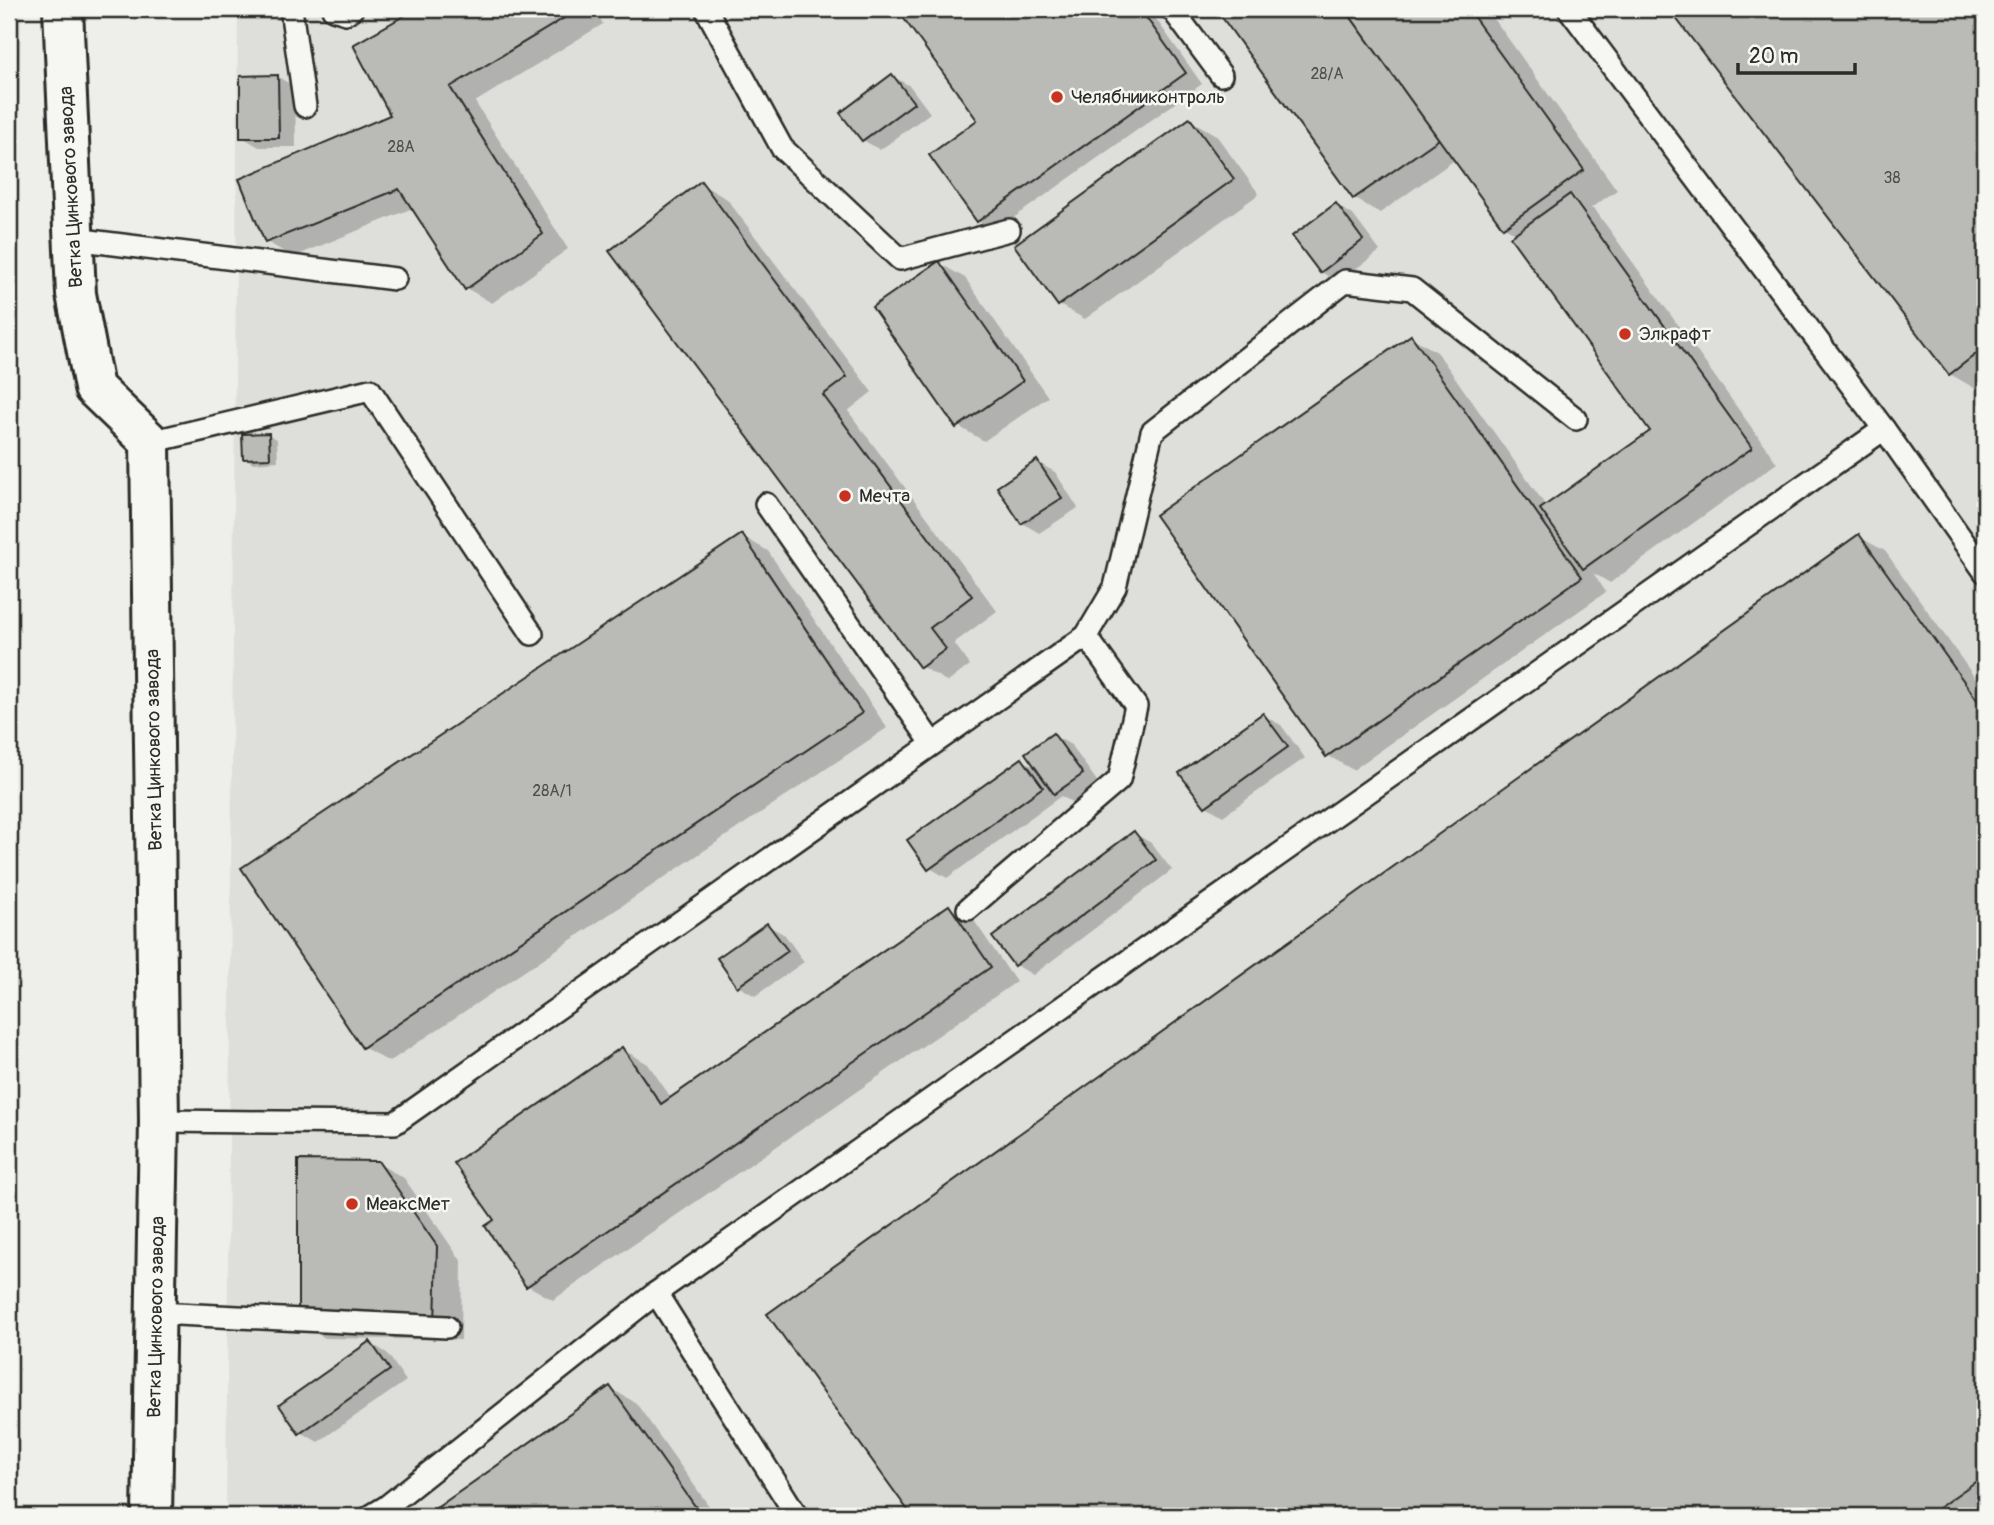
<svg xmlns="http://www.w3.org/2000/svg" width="1994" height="1525" font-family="Pangolin,sans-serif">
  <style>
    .built { fill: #dededb }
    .shadow { fill: #0003 }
    .building { fill: #babab7; stroke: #2b2b2b; stroke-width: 2 }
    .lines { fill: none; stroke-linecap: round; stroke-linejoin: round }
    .service-casing { stroke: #2b2b2b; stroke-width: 26 }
    .minor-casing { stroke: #2b2b2b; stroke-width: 44 }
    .service { stroke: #f6f6f2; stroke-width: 21 }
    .minor { stroke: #f6f6f2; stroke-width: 38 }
    .poi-dot { fill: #c8321e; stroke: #f6f6f2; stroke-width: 2.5 }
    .labels { text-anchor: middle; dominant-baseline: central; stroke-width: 5; stroke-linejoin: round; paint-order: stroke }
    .number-label { font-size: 16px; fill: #4f4f4e }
    .poi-label { font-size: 19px; fill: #2b2b2b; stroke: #f6f6f2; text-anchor: start }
    .street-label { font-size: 19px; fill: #2b2b2b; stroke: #f6f6f2 }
  </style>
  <rect width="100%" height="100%" fill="#eeeeea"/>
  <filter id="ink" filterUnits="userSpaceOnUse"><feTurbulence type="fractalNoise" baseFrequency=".0143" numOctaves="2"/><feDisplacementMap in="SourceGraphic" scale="14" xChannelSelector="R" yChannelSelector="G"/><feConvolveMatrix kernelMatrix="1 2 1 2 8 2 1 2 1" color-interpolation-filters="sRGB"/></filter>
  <g filter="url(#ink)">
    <g class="built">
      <path d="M9,9H21L9,814Z"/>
      <path d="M238,9H1985V1516H226Z"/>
    </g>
    <g class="shadow">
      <path d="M419,9H595L603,24L475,102L568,249L492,303L466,288L413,208L293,257L267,242L393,115L355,46Z"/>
      <path d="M899,9H1149L1202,84L995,231L978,221L979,121Z"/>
      <path d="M1218,9H1487L1617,190L1591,208L1596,211L1777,463L1610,583L1593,573L1606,592L1353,770L1327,755L1411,337L1437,352L1546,506L1652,431L1517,234L1504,227L1456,159L1380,213L1354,198Z"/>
      <path d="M1671,9H1985V382L1976,389L1950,374Z"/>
      <path d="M892,76L910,86L930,113L880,150L863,140Z"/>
      <path d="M278,77L295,87L296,147H259L242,137Z"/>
      <path d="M1190,120L1216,135L1259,194L1085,319L1059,305Z"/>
      <path d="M701,184L727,199L872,392L848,411L997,611L954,643L970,665L948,682L922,667Z"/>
      <path d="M1336,205L1353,215L1380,251L1338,282L1321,272Z"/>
      <path d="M939,263L965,278L1048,397L984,441L958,426Z"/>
      <path d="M269,435L277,439L278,461L253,463L245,458Z"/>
      <path d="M1037,462L1055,472L1078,508L1039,533L1022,523Z"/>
      <path d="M742,536L768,551L887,728L389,1062L363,1047Z"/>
      <path d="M1859,537L1885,551L1985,692V1508L1973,1516H914L770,1314Z"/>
      <path d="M1263,715L1281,725L1305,758L1223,816L1206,806Z"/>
      <path d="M1053,735L1071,745L1099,784L1073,803L1061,796L947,878L930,868L1022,760L1038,769Z"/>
      <path d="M1134,833L1151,843L1172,870L1033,975L1016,965L995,937Z"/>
      <path d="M949,907L975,922L1016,982L553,1300L527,1285L496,1221L622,1049L648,1064L672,1099Z"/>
      <path d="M767,925L785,935L804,962L755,996L738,986Z"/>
      <path d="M377,1163L404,1178L462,1262L461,1340L325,1338L299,1323Z"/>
      <path d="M370,1343L387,1353L406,1381L318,1442L301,1432Z"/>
      <path d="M610,1388L636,1403L716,1516H442L437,1509Z"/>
    </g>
    <g class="building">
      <path d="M416,9H579L450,87L543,234L465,290L399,189L265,243L239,179L390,115L353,45Z"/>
      <path d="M897,9H1140L1186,73L977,222L929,155L977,120Z"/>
      <path d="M1216,9H1345L1439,139L1353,199Z"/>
      <path d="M1345,9H1468L1584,170L1503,228Z"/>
      <path d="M1669,9H1985V347L1949,375Z"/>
      <path d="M892,74L914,103L862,141L840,113Z"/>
      <path d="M278,75L279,138H240V76Z"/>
      <path d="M1190,118L1234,179L1058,306L1014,245Z"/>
      <path d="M701,181L847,377L823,395L972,596L930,628L946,649L920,668L609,251Z"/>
      <path d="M1570,194L1752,448L1583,569L1540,509L1650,431L1510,237Z"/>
      <path d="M1336,203L1363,240L1320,273L1292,236Z"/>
      <path d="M939,261L1023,381L956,428L872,307Z"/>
      <path d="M1411,335L1582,577L1326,757L1155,515Z"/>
      <path d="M269,433L270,458L243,459L242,434Z"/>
      <path d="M1037,460L1062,498L1021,524L997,487Z"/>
      <path d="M742,534L862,713L362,1048L241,868Z"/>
      <path d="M1859,534L1985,711V1475L1927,1516H912L767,1314Z"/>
      <path d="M1263,713L1288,747L1205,807L1179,773Z"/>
      <path d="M1053,733L1083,774L1054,794L1025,753Z"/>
      <path d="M1022,758L1043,787L928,870L907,840Z"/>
      <path d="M1134,831L1156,860L1014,966L992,937Z"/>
      <path d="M949,905L991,967L526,1287L485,1226L494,1220L454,1163L622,1047L661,1104Z"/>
      <path d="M767,923L788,951L737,987L717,958Z"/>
      <path d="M298,1160L378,1161L437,1246L435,1326L298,1324Z"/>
      <path d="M370,1341L390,1370L299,1434L279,1405Z"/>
      <path d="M610,1386L702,1516H440L435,1509Z"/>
    </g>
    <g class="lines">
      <g class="service-casing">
        <g id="service">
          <path d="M291,9L305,106"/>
          <path d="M333,9L346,13L352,9"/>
          <path d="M706,9L782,148L900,259L1009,230"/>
          <path d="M1172,9L1221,75"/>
          <path d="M1569,9L1884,429"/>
          <path d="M74,239L395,279"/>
          <path d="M150,442L370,390L532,634"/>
          <path d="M766,504L932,743"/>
          <path d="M968,909L1119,780L1136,706L1086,636"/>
          <path d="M159,1121L395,1123L1086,636L1115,587L1152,432L1345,281L1412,289L1576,419"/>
          <path d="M656,1293L797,1516"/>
          <path d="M156,1313L447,1327"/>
          <path d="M371,1516L386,1507L656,1293L1884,429L1985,572"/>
        </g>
      </g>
      <g class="minor-casing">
        <path id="minor" d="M63,9L76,294L94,388L150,442L159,1121L152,1516"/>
      </g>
      <use href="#service" class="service"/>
      <use href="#minor" class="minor"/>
    </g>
  </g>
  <g class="poi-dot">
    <circle cx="1057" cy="97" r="7"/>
    <circle cx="1625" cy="334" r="7"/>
    <circle cx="845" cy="496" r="7"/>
    <circle cx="352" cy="1204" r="7"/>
  </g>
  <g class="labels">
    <g class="number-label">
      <text x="1327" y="74">28/А</text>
      <text x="401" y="147">28А</text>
      <text x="1892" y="178">38</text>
      <text x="552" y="791">28А/1</text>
    </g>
    <g class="poi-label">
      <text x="1071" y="97">Челябнииконтроль</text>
      <text x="1639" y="334">Элкрафт</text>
      <text x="859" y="496">Мечта</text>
      <text x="366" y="1204">МеаксМет</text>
    </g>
    <g class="street-label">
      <text transform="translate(71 187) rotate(-93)">Ветка Цинкового завода</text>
      <text transform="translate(154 750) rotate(-91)">Ветка Цинкового завода</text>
      <text transform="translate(156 1317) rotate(-89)">Ветка Цинкового завода</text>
    </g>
  </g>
  <rect width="1994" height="1525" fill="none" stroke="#f6f6f2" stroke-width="35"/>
  <rect x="18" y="18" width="1959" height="1490" fill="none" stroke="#2b2b2b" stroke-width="2.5" filter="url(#ink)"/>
  <path d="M1738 63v10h117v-10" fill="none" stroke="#2b2b2b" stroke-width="3.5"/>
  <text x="1749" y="63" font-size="21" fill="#2b2b2b" stroke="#f6f6f2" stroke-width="5" paint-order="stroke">20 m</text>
</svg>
